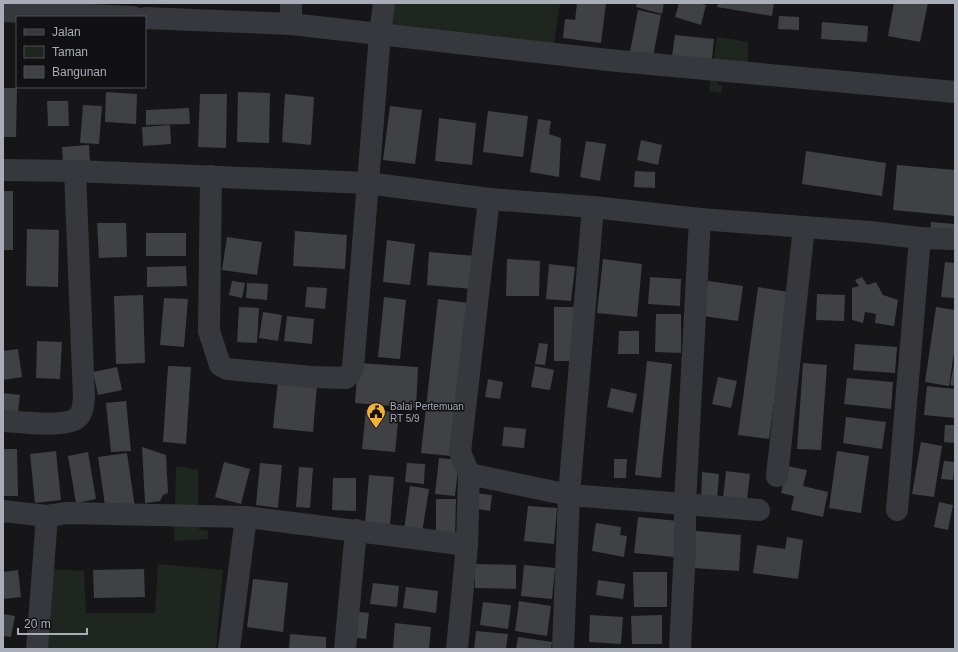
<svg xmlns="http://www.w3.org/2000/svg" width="958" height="652" font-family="Helvetica,sans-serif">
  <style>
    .green { fill: #1e261f }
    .building { fill: #404145 }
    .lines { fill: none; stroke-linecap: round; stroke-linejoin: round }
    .minor { stroke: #37383d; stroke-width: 22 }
    .labels { text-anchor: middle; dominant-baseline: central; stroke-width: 3; stroke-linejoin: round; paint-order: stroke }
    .poi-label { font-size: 10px; fill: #a8adb8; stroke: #111113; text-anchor: start }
  </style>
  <rect width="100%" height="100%" fill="#161618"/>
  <g class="green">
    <path d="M383,3H560L553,51L376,33Z"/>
    <path d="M717,37L748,42V70L717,79L718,85L723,86L721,93L709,91Z"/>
    <path d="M176,466L198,470V515L204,520L198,529L208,531V539L174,541Z"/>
    <path d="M158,564L223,570L216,649H47L50,569L84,571L86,613H155Z"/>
  </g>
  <g class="building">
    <path d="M577,3H606L601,43L563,38L565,19L575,20Z"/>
    <path d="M637,3H664L662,14L636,7Z"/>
    <path d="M679,3H698L706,5L701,25L675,17Z"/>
    <path d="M718,3H774L772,16L717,7Z"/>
    <path d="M894,3H928L920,42L888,36Z"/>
    <path d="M638,10L661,15L652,62L629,57Z"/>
    <path d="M779,16L799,17V30L778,29Z"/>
    <path d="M822,22L868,26L867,42L821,39Z"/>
    <path d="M675,35L714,39L711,68L671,63Z"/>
    <path d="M3,88H17L16,137H3Z"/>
    <path d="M106,92L137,94L136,124L105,122Z"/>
    <path d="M238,92L270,93L269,143L237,142Z"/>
    <path d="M200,94H227L226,148L198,147Z"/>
    <path d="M285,94L314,97L311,145L282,142Z"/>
    <path d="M47,101H68L69,126H48Z"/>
    <path d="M83,105L102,106L99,144L80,143Z"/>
    <path d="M390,106L422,110L415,164L383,160Z"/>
    <path d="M189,108L190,124L146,125V110Z"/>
    <path d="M488,111L528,116L523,157L483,152Z"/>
    <path d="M439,118L476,123L472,165L435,161Z"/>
    <path d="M538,119L551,121L549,134L561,138L559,177L530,172Z"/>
    <path d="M170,125L171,144L143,146L142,127Z"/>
    <path d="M641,140L662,145L658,165L637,160Z"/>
    <path d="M586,141L606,144L600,181L580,177Z"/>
    <path d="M89,145L90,161L63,162L62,147Z"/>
    <path d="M806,151L886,163L882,196L802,184Z"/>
    <path d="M897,165L955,170V216L893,210Z"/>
    <path d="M635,171L655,172V188L634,187Z"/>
    <rect x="3" y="191" width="10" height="59"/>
    <path d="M931,222L955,224V237L930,235Z"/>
    <path d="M97,223H126L127,257L99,258Z"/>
    <path d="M27,229L59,230L58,287L26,286Z"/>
    <path d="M295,231L347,235L345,269L293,266Z"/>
    <rect x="146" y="233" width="40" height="23"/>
    <path d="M227,237L262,242L257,275L222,270Z"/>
    <path d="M387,240L415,244L410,285L383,282Z"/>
    <path d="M429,252L475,256L472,289L427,285Z"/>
    <path d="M507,259L540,261L539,296H506Z"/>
    <path d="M603,259L642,264L637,317L597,313Z"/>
    <path d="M945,262L955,263V298L941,297Z"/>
    <path d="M549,264L575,267L571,301L546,299Z"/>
    <path d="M186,266L187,286L147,287V267Z"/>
    <path d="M650,277L681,279L680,306L648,304Z"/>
    <path d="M862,277L867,285L876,282L883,295L898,300L894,326L875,323L876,314L865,312L863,323L852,320V288L859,286L855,280Z"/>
    <path d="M232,281L245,283L242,298L229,295Z"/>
    <path d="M708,281L743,286L738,321L703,316Z"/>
    <path d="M247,283L268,284L267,300L246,298Z"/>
    <path d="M307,287L327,288L325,309L305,307Z"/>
    <path d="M758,287L789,292L769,439L738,435Z"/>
    <path d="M817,294L845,295L844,321L816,320Z"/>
    <path d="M143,295L145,363L116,364L114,296Z"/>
    <path d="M384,297L406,300L400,359L378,357Z"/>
    <path d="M164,298L188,299L184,347L160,345Z"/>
    <path d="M438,299L469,303L451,456L421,453Z"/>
    <path d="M239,307L259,308L257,343L237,342Z"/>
    <rect x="554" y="307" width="23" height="54"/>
    <path d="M936,307L955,310V346L949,386L925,382Z"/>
    <path d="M263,312L282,315L278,341L259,338Z"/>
    <path d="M656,314H681V353L655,352Z"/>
    <path d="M287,316L314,319L312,344L284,341Z"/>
    <path d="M619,331H639V354H618Z"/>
    <path d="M37,341L62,342L60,379L36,378Z"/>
    <path d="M539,343L548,344L545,365L535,364Z"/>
    <path d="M855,344L897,347L895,373L853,370Z"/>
    <path d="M18,349L22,377L3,380V351Z"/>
    <path d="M647,361L672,364L661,478L635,475Z"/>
    <path d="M358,363L418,367L416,408L355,403Z"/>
    <path d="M803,363L827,365L821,450L797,449Z"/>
    <path d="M954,364H955V386L950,385Z"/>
    <path d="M168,366L191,367L186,444L163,442Z"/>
    <path d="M535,366L554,370L550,390L531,387Z"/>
    <path d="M117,367L122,390L98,395L93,372Z"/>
    <path d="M718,377L737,381L731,408L712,404Z"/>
    <path d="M847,378L893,382L891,409L844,404Z"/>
    <path d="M488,379L503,382L500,399L485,397Z"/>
    <path d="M278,381L317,385L313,432L273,428Z"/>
    <path d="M927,386L955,389V418L924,415Z"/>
    <path d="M611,388L637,394L633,413L607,407Z"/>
    <path d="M3,393L20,395L18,412L3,410Z"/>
    <path d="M126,401L131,451L111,452L106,403Z"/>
    <path d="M366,409L399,413L395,452L362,449Z"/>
    <path d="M846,417L886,422L882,449L843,443Z"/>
    <path d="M945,425H955V443L944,442Z"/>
    <path d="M504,427L526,429L524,448L502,446Z"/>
    <path d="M921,442L942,446L934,497L912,494Z"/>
    <path d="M142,447L166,455L168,493L163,495L160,501L145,503Z"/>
    <path d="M3,449H17L18,496H3Z"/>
    <path d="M56,451L61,500L35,503L30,454Z"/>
    <path d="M837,451L869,456L861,513L829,508Z"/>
    <path d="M88,452L96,499L76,503L68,456Z"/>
    <path d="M127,453L135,508L106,512L98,457Z"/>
    <path d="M439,458L459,460L455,496L435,494Z"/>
    <path d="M614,459H627L626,478H614Z"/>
    <path d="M944,461L955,462L953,480L941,479Z"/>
    <path d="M224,462L250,469L241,504L215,497Z"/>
    <path d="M260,463L282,465L278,508L256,505Z"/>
    <path d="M407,463L425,464L424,484L405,482Z"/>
    <path d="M787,466L807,470L803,486L828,492L823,517L791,510L794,496L781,493Z"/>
    <path d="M299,467L313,468L310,508L296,507Z"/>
    <path d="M726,471L750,474L747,500L723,498Z"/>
    <path d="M702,472L719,474L717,501L701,500Z"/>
    <path d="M369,475L394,477L390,525L365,523Z"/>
    <path d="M333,478H356V511L332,510Z"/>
    <path d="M410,486L429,489L422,533L404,530Z"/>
    <path d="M474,493L492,495L490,511L472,508Z"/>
    <path d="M436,499H456L455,537L436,536Z"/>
    <path d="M939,502L953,505L948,530L934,527Z"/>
    <path d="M528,506L557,508L554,544L524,541Z"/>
    <path d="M638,517L678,521L674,557L634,553Z"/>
    <path d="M596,523L621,527L620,535L627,536L624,557L592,551Z"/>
    <path d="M696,531L741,535L739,571L693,568Z"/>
    <path d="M787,537L803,540L798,579L753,573L757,545L785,549Z"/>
    <path d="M475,564L516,565V589L475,588Z"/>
    <path d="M524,565L555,568L552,599L521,596Z"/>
    <path d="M144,569L145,597L94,598L93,570Z"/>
    <path d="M18,570L21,597L3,599V572Z"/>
    <path d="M633,572H667V607H634Z"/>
    <path d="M253,579L288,583L283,632L247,627Z"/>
    <path d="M598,580L625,584L623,599L596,595Z"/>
    <path d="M373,583L399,586L397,607L370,604Z"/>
    <path d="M406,587L438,591L436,613L403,608Z"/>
    <path d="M519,601L551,606L547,636L515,631Z"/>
    <path d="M483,602L511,605L508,629L480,625Z"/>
    <path d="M350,611L369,613L366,639L347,637Z"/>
    <path d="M3,614L15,616L11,637L3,636Z"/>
    <path d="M590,615L623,617L621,644L589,642Z"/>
    <path d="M662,615V644H632L631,616Z"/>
    <path d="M395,623L431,627L429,649H393Z"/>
    <path d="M476,631L508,634L506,649H474Z"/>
    <path d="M290,634L326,637V649H289Z"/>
    <path d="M518,637L552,642L551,649H516Z"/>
  </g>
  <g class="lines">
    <g class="minor">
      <path d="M291,3V24"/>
      <path d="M3,11L133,17"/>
      <path d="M145,18L291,24L608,60L955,92"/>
      <path d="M3,170L75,171L84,398C83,404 83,414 77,418C65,428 20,422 3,421"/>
      <path d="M75,171L367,183L489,199L593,207L700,219L870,232L920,238L955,239"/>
      <path d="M211,176L209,331L220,365L227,369L312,377L346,378L350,374L353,368L380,34L384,3"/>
      <path d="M700,219L685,504L759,510"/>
      <path d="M469,474L460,452L489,199"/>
      <path d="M777,476L804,227"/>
      <path d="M897,510L920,238"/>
      <path d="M3,511L47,516L67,513L246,517L467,545L469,474L569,495L685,504V548L680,649"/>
      <path d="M37,649L47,516"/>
      <path d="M229,649L246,517"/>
      <path d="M345,649L356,530"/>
      <path d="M457,649L467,545"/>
      <path d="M563,649L569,495L593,207"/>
    </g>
  </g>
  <defs>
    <g id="civic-pin" transform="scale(1)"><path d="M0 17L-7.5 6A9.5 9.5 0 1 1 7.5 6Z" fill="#f2b134" stroke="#111113"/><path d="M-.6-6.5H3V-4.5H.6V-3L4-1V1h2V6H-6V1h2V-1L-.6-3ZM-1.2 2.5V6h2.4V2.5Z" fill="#111"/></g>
  </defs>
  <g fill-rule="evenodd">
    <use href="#civic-pin" x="376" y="412"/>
  </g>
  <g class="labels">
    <g class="poi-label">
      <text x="390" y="406">Balai Pertemuan<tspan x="390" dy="12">RT 5/9</tspan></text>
    </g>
  </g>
  <rect width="958" height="652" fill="none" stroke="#a8adb8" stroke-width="8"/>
  <rect x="16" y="16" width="130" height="72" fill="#111113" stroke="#4d4f55"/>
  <rect x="24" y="29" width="20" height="6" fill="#37383d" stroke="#4d4f55"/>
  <text x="52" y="36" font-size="12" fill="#a8adb8">Jalan</text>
  <rect x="24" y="46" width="20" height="12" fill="#1e261f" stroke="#4d4f55"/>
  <text x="52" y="56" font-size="12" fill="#a8adb8">Taman</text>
  <rect x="24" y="66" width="20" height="12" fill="#404145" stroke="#4d4f55"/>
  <text x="52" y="76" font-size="12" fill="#a8adb8">Bangunan</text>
  <path d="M18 628v6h69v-6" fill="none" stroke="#a8adb8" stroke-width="2"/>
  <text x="24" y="628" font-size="12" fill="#a8adb8" stroke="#111113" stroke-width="3" paint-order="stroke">20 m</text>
</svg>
